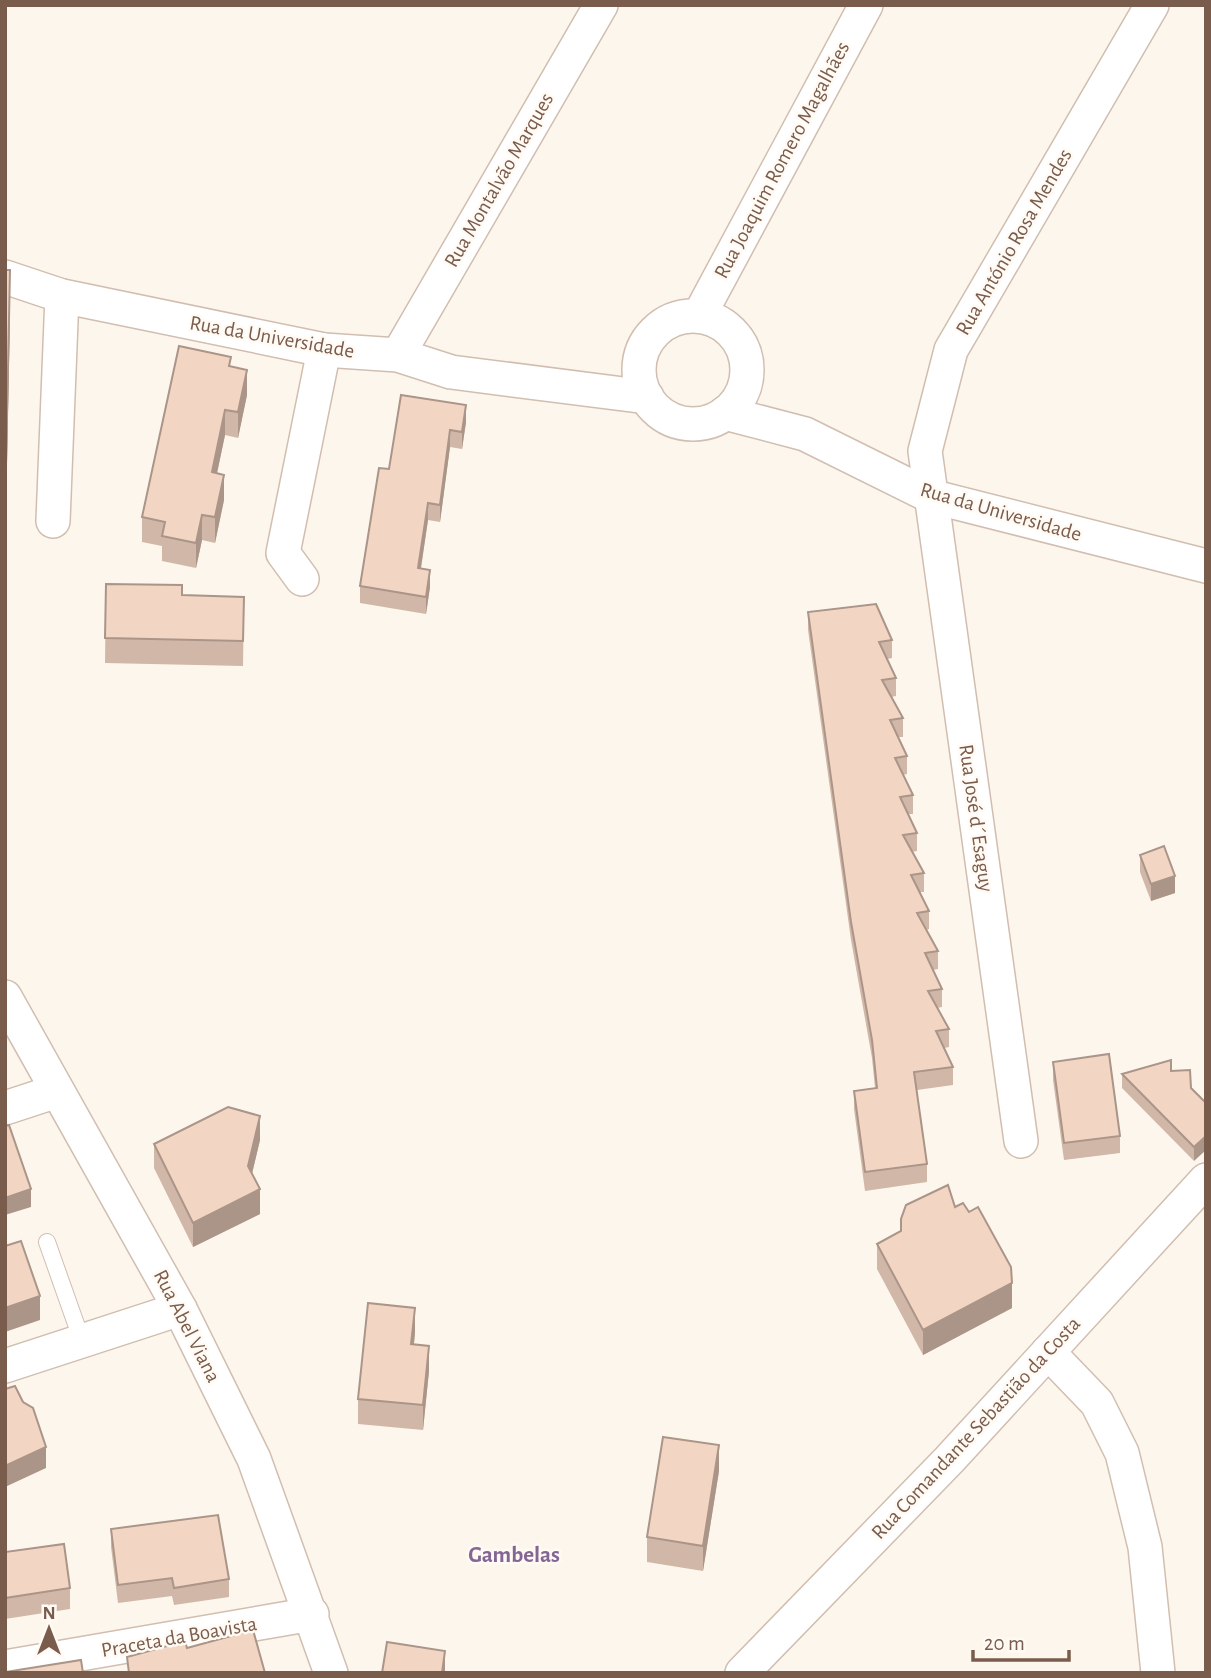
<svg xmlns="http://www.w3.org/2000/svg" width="1211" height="1678" font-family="'Alegreya Sans',sans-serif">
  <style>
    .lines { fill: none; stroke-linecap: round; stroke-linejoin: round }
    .lane-casing { stroke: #d1beb0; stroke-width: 18 }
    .street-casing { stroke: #d1beb0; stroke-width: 36 }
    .lane { stroke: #fff; stroke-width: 16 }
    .street { stroke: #fff; stroke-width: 33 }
    .wall { fill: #d1b7a8 }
    .shaded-wall { fill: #aa9588 }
    .building { fill: #f3d5c3; stroke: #aa9588; stroke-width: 2 }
    .labels { text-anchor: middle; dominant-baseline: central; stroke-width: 5; stroke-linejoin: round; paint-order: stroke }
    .street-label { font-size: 21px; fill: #7a5c4d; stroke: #fffaf3 }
    .neighbourhood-label { font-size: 23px; font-weight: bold; fill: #846695; stroke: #fffaf3 }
  </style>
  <rect width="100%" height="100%" fill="#fdf6ec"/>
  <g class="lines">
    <g class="lane-casing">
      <path id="lane" d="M47,1242L82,1341"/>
    </g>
    <g class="street-casing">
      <g id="street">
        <path d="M5,277L62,296L324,350L398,355L451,372L647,397"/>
        <path d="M699,316L866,5"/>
        <circle cx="693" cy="370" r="54"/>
        <path d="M398,355L601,5"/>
        <path d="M725,413L805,434L930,496L1206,566"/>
        <path d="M53,521L62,296"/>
        <path d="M302,579L283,553L324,350"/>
        <path d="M5,997L180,1309L254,1459L331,1673"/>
        <path d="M5,1108L57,1091"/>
        <path d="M1021,1141L925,451L951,350L1152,5"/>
        <path d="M1048,1352L1097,1403L1122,1453L1145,1547L1158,1673"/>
        <path d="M5,1366L180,1309"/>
        <path d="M5,1667L312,1614"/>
        <path d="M742,1673L949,1460L1206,1180"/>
      </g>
    </g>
    <use href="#lane" class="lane"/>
    <use href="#street" class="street"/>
  </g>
  <g class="wall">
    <path d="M5,270L10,314L6,511H5Z"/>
    <path d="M231,366L247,395L238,438L225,435L217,473L224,500L215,543L202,540L196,568L162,561V546L142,542V517Z"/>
    <path d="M401,395L466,422L462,449L450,447L440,522L428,520L421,569L430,587L426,614L360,603V586L389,469Z"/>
    <path d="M106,584L182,595L244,597L243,666L105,663Z"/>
    <path d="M808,612L892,640V658L887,659L896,678V696L891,697L903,718V737H898L907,756V774L903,775L913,795V814H908L917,833V851L912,852L924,873V892H920L929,911V929L926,930L938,951V969L933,970L942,989V1007L937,1008L949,1029V1047L944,1048L953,1067V1085L917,1090L927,1164V1182L865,1191L854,1109V1091L875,1088L872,1058L851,940L808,630Z"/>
    <path d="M1140,855L1175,893L1151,901L1140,872Z"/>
    <path d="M1053,1062L1120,1136V1153L1064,1160L1053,1080Z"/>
    <path d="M1171,1071L1191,1088L1206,1103L1194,1161L1122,1088V1074Z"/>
    <path d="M260,1140L252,1174L260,1214L193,1247L154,1168V1144Z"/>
    <path d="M955,1207L1012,1308L923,1355L877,1269V1244Z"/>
    <path d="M415,1333L414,1344L429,1371L423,1430L358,1424V1399Z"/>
    <path d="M719,1471L703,1571L647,1562V1537Z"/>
    <path d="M111,1529L229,1579V1597L174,1605L172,1596L118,1603L111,1547Z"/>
    <path d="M5,1552L70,1588V1609L5,1619Z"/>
  </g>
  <g class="shaded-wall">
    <path d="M10,270V314L6,511V467Z"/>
    <path d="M247,370V395L238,438V412Z"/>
    <path d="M466,405V422L462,449V432Z"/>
    <path d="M225,410V435L212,497V472Z"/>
    <path d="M450,430V447L440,522V505Z"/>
    <path d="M224,475V500L215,543V517Z"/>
    <path d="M428,503V520L418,586V568Z"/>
    <path d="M202,515V540L196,568V543Z"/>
    <path d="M430,570V587L426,614V597Z"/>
    <path d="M1175,876V893L1151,901V884Z"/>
    <path d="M260,1116V1140L248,1190V1166Z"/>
    <path d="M1206,1136V1150L1194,1161V1147Z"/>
    <path d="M31,1189V1207L5,1215V1198Z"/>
    <path d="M260,1189V1214L193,1247V1223Z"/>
    <path d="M1012,1283V1308L923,1355V1330Z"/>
    <path d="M40,1296V1320L5,1332V1308Z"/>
    <path d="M415,1308V1333L411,1369V1344Z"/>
    <path d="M429,1346V1371L423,1430V1405Z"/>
    <path d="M719,1445V1471L703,1571V1546Z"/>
    <path d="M46,1447V1468L5,1487V1466Z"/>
    <path d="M445,1651V1673H442Z"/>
  </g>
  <g class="building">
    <path d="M5,270H10L6,467H5Z"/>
    <path d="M179,346L231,357L229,366L247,370L238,412L225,410L212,472L224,475L215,517L202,515L196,543L162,536L165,522L142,517Z"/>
    <path d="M401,395L466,405L462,432L450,430L440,505L428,503L418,568L430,570L426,597L360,586L379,468L389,469Z"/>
    <path d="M106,584L182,585V595L244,597L243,641L105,638Z"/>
    <path d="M876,604L892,640L879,642L896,678L882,680L903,718L890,720L907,756L895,758L913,795L900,797L917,833L903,835L924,873L911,875L929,911L917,913L938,951L925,953L942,989L928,991L949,1029L936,1031L953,1067L914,1072L927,1164L865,1172L854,1091L877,1088L872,1040L851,922L808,612Z"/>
    <path d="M1164,846L1175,876L1151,884L1140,855Z"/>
    <path d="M1109,1054L1120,1136L1064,1143L1053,1062Z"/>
    <path d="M1171,1060V1071L1190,1070L1191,1088L1206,1103V1136L1194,1147L1122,1074Z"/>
    <path d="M228,1107L260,1116L248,1166L260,1189L193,1223L154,1144Z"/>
    <path d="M9,1125L31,1189L5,1198V1126Z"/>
    <path d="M948,1185L955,1207L963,1203L969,1212L978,1207L1011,1267L1012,1283L923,1330L877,1244L901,1231V1219L906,1205Z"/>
    <path d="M21,1241L40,1296L5,1308V1246Z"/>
    <path d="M368,1303L415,1308L411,1344L429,1346L423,1405L358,1399Z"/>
    <path d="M15,1386L23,1402L33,1408L46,1447L5,1466V1389Z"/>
    <path d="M663,1437L719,1445L703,1546L647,1537Z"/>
    <path d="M218,1515L229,1579L174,1588L172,1578L118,1585L111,1529Z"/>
    <path d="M64,1544L70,1588L5,1598V1552Z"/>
    <path d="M253,1630L265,1673H129L127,1657L185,1641L187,1648Z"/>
    <path d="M387,1642L445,1651L442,1673H382Z"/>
    <path d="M81,1660L83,1673H5V1672Z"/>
  </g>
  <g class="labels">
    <g class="street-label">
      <text transform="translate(782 160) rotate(-62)">Rua Joaquim Romero Magalhães</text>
      <text transform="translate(499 180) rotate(-60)">Rua Montalvão Marques</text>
      <text transform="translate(1014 242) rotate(-60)">Rua António Rosa Mendes</text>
      <text transform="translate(272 337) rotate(10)">Rua da Universidade</text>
      <text transform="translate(1001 512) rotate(16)">Rua da Universidade</text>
      <text transform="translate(976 818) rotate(82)">Rua José d´Esaguy</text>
      <text transform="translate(187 1326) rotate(63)">Rua Abel Viana</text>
      <text transform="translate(976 1428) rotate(-47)">Rua Comandante Sebastião da Costa</text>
      <text transform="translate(179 1637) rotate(-10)">Praceta da Boavista</text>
    </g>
    <g class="neighbourhood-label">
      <text x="514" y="1555">Gambelas</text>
    </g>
  </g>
  <rect width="1211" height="1678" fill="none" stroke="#7a5c4d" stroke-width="14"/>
  <g transform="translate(49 1629)" stroke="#fffaf3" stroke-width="5" paint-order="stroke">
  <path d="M0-5L12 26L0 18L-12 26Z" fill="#7a5c4d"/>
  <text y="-10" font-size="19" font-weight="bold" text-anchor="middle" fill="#7a5c4d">N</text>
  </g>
  <path d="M973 1650v10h96v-10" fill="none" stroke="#7a5c4d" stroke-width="3.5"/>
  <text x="984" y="1650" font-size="21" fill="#7a5c4d" stroke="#fffaf3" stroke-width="5" paint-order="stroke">20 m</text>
</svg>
